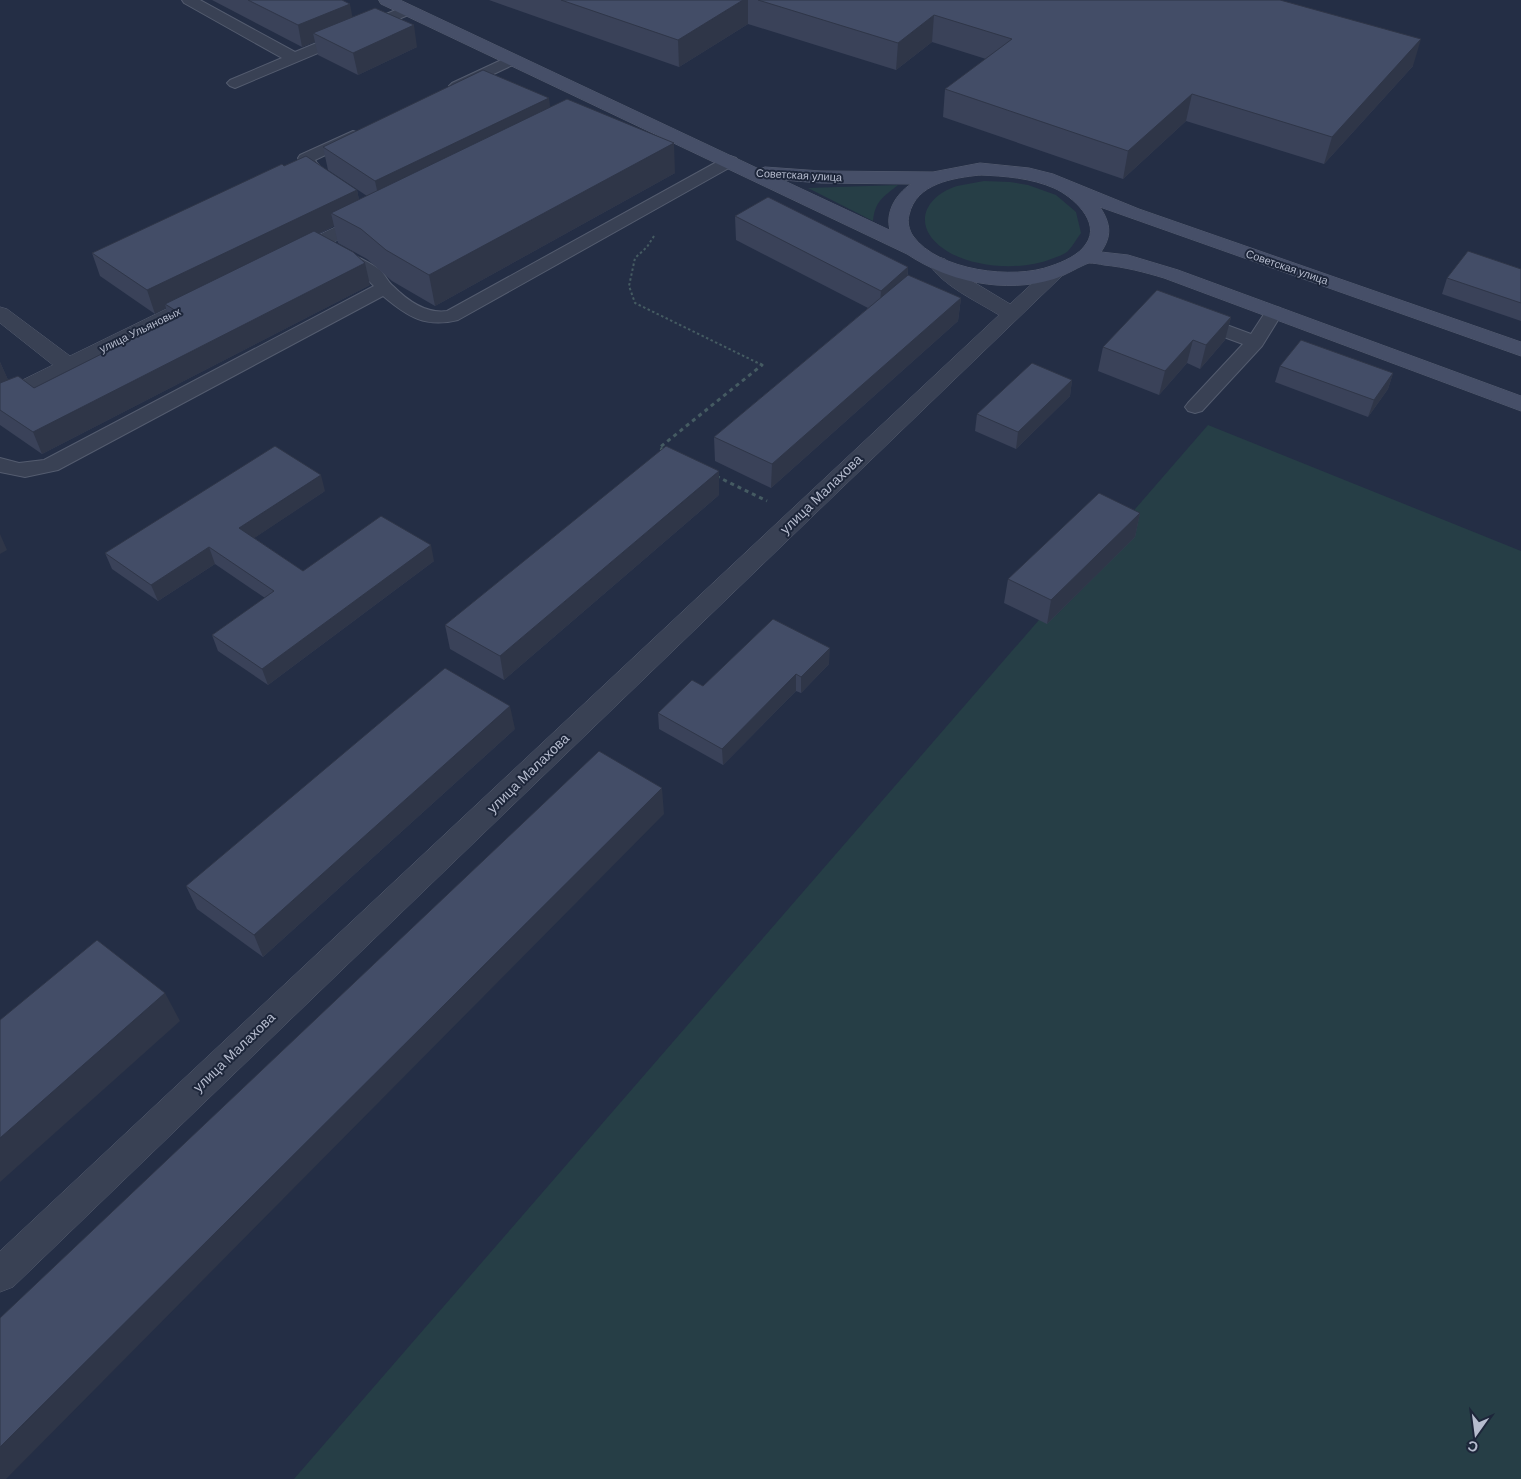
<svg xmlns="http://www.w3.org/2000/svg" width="1521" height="1479" font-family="'DM Sans',sans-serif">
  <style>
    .green { fill: #263e46 }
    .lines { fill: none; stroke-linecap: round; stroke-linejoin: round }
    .service-casing { stroke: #545c6f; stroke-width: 2 }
    .minor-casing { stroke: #545c6f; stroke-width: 1 }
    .secondary-casing { stroke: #545c6f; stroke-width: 1 }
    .path-far1 { stroke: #455b62; stroke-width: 2; stroke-dasharray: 2.5 2.5; stroke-linecap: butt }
    .path { stroke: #455b62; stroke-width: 3; stroke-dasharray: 4 4; stroke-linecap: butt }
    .service { fill: #394154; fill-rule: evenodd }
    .minor { fill: #394154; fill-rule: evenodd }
    .secondary { fill: #464f68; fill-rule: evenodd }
    .wall { fill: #3a4259 }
    .shaded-wall { fill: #2f3648 }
    .building { fill: #434d67; stroke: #2f3648 }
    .labels { text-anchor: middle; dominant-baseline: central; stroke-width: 4; stroke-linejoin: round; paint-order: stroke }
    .far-street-label { font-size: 11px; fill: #b6bcce; stroke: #1d263a }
    .street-label { font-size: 14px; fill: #b6bcce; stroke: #1d263a }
  </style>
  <rect width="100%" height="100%" fill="#242e45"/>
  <g class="green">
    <path d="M984,181L1010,182L1028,185L1056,195L1076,212L1081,233C1077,238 1073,246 1068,251C1064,255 1056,257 1051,259C1022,271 970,268 944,249C912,227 923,197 957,186C966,184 975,183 984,181Z"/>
    <path d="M898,185C883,197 875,201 873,221L808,188Z"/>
    <path d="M1208,425L1521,551V1479H294Z"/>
  </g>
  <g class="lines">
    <g class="service-casing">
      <g id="service">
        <path d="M182,0H200L295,52L403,7H413L415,10L413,13L235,88L230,86L227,83L230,80L282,58L184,3Z"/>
        <path d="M512,55L517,57L520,60L517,63L462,89H452L449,86L452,83Z"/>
        <path d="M353,131L359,133L361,136L359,139L315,160C319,169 329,171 334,179L332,183C315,187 304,171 298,158L300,155Z"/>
        <path d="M730,156L736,158L738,161L736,164L458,320C425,328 408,317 383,296L58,470L25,477L0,472V458L19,463L44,460L374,286L364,276L332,258L329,254L332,250C341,248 346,251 354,255C363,260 373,264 381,271C386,276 388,282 393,286C408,301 426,314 447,311L724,158Z"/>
        <path d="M1274,307L1280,308L1283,312L1262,346L1202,411L1195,413L1188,411L1185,407L1188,403L1243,344L1191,325L1189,321L1191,317L1198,315L1205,317L1251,334L1268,308Z"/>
      </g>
    </g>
    <g class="minor-casing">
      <g id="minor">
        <path d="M368,212L375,214L378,218L375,222L301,258L294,260L287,258L284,254L287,250Z"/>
        <path d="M938,257L945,259L962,275L1010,304L1049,268L1056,266L1063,268L1066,272L13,1287L0,1292V1251L999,315C975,300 944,287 928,263L931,259Z"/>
        <path d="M202,293L209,295L212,299L209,303L8,405L0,407V391L53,365L0,323V307L7,309L70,356L195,295Z"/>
      </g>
    </g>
    <g class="secondary-casing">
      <path id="secondary" d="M379,0H400L759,169L765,167L821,171L933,172L980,163L1029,168L1053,174L1139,209L1521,342V356L1100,207C1111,224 1112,236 1101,252L1128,255L1178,270L1521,396V411L1164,278C1144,272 1125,267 1104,265C1100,264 1093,263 1089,263C1082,265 1064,276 1054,279C1005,294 949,282 907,254L381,4ZM980,175C1005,176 1031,178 1054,188C1072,196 1102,222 1086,244C1079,255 1063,262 1051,266C1014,280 938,271 913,236C909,230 907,222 909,215C916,183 953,178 980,175ZM783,180L821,183L911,184C896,194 885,212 890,230Z"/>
    </g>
    <path class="path-far1" d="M654,236L647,247L635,258L629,286L635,303L758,363"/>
    <g class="path">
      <path d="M664,450L659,448L762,365L756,362"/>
      <path d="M716,476L767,501"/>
    </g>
    <use href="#service" class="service"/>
    <use href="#minor" class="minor"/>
    <use href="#secondary" class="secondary"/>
  </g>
  <g class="wall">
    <path d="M212,0H342L352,17L417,47L358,75L318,55L315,42L302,47Z"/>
    <path d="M489,0H1280L1413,66L1324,164L1186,121L1123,179L943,117L945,89L986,59L932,42L896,70L748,24L679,67Z"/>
    <path d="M550,107L675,173L435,306L392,281L367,259L338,243L334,226L319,234L370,285L42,454L0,425V362L8,380L34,388L170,320L166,308L155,314L100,276L92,253L284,166L357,190L359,200L367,196L328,170L323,147Z"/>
    <path d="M735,216L908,267V275L961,298L958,321L771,488L715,461L714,437L868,308L736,240Z"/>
    <path d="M1521,269V321L1442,294L1447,278Z"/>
    <path d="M1231,317L1225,340L1200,369L1187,363L1159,395L1098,371L1103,347Z"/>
    <path d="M1280,366L1393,373L1388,389L1368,417L1275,382Z"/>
    <path d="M1072,380L1070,396L1016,449L975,431L977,414Z"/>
    <path d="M325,491L254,538L303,571L434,561L268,685L218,651L212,635L265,598L215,564L158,601L112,569L105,553Z"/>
    <path d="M719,495L504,680L450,649L445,625Z"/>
    <path d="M1140,513L1135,537L1047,624L1004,603L1008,579Z"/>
    <path d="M829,664L801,693L796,691L723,765L659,729L658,713L703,686Z"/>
    <path d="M515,729L263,957L197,909L186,886Z"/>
  </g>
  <g class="shaded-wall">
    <path d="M743,0H748V24L679,67L678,40Z"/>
    <path d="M350,4L354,25L313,33L315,42L302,47L298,25Z"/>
    <path d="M934,15L932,42L896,70L898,43Z"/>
    <path d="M414,25L417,47L358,75L353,53Z"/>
    <path d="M1421,39L1413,66L1324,164L1332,137Z"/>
    <path d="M1192,94L1186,121L1123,179L1128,151Z"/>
    <path d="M549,98L552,120L380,204L375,181Z"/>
    <path d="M674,143L675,173L435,306L429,275Z"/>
    <path d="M357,190L362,213H331L334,226L169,307L165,304L166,308L155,314L147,290Z"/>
    <path d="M365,263L370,285L42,454L33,432Z"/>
    <path d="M908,267L907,291L879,314L881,291Z"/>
    <path d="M961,298L958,321L771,488L772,464Z"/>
    <path d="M1231,317L1225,340L1200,369L1206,345Z"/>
    <path d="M1193,340L1187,363L1159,395L1165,371Z"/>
    <path d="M0,362L10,384L0,390Z"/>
    <path d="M1393,373L1388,389L1368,417L1374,400Z"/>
    <path d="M1072,380L1070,396L1016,449L1018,432Z"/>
    <path d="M719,471V495L504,680L500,656Z"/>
    <path d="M321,475L325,491L244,545L239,528Z"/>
    <path d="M1140,513L1135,537L1047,624L1051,600Z"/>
    <path d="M0,534L7,550L0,554Z"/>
    <path d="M431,545L434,561L268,685L262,669Z"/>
    <path d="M209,547L215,564L158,601L151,585Z"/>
    <path d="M830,648L829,664L801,693V677Z"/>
    <path d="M796,674V691L723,765L722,749Z"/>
    <path d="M510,706L515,729L263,957L254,935Z"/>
    <path d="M662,788L664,814L6,1479H0V1447Z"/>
    <path d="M165,993L180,1021L0,1182V1138Z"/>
  </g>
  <g class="building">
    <path d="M248,0H342L350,4L298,25Z"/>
    <path d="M561,0H743L678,40Z"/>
    <path d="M758,0H1280L1421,39L1332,137L1192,94L1128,151L945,89L1012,39L934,15L898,43Z"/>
    <path d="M375,8L414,25L353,53L313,33Z"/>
    <path d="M483,70L549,98L375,181L323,147Z"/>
    <path d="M567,99L674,143L429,275L386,250L361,229L331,213Z"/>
    <path d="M306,156L357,190L147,290L92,253L282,164L284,166Z"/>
    <path d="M768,197L908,267L881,291L735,216Z"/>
    <path d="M314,231L353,252L365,263L33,432L0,410V383L18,376L34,388L181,314L165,304Z"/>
    <path d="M1468,251L1521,269V303L1447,278Z"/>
    <path d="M908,275L961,298L772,464L714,437Z"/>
    <path d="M1157,290L1231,317L1206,345L1193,340L1165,371L1103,347Z"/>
    <path d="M1301,340L1393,373L1374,400L1280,366Z"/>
    <path d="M1032,363L1072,380L1018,432L977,414Z"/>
    <path d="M275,446L321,475L239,528L303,571L381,516L431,545L262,669L212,635L274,591L209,547L151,585L105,553Z"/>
    <path d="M666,446L719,471L500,656L445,625Z"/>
    <path d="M1099,493L1140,513L1051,600L1008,579Z"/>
    <path d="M773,619L830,648L801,677L796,674L722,749L658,713L692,680L703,686Z"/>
    <path d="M445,668L510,706L254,935L186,886Z"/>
    <path d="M599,751L662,788L0,1447V1318Z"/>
    <path d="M97,940L165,993L0,1138V1020Z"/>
  </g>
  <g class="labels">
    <g class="far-street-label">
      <text transform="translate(799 175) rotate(3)">Советская улица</text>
      <text transform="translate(1287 267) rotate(19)">Советская улица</text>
      <text transform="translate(140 330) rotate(-26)">улица Ульяновых</text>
    </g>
    <g class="street-label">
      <text transform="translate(821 494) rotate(-44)">улица Малахова</text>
      <text transform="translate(528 773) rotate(-44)">улица Малахова</text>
      <text transform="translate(234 1052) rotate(-44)">улица Малахова</text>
    </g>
  </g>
  <g transform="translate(1476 1434) rotate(194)" stroke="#1d263a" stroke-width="4" paint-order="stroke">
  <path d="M0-4L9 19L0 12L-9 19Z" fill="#b6bcce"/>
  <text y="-8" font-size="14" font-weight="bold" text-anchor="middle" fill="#b6bcce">С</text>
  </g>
</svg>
